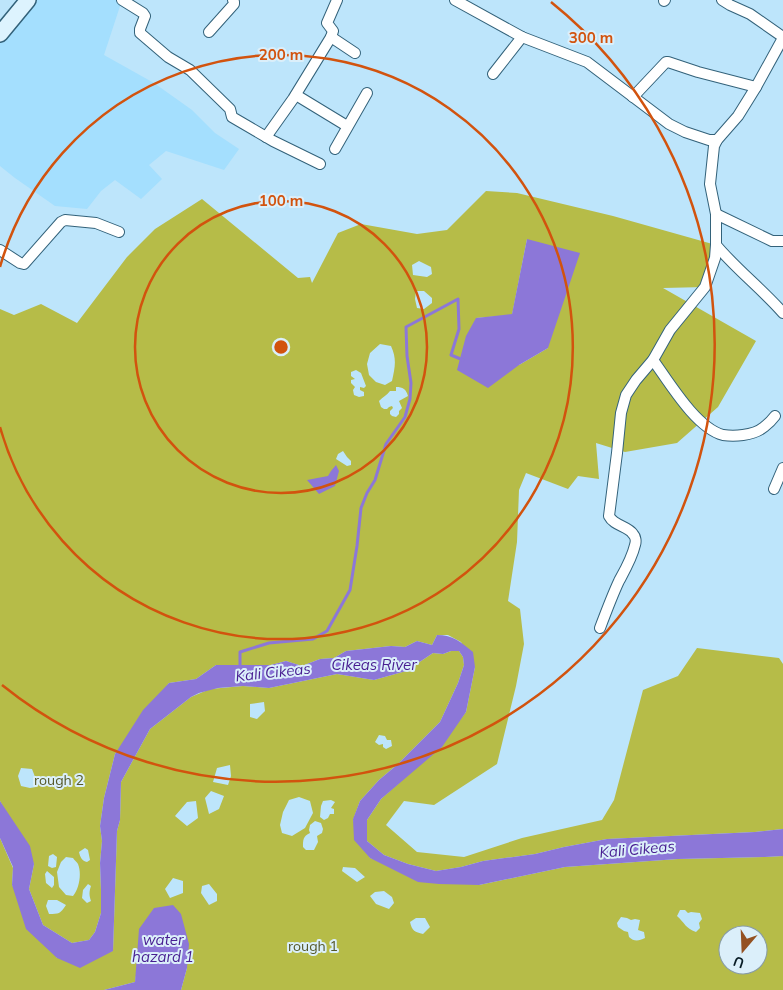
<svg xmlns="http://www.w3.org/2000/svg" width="783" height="990" font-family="Mulish,sans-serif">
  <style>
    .built { fill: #a4dffe }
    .green { fill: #b6bc48; fill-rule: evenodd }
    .water { fill: #8c77d8 }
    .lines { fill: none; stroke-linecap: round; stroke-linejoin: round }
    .stream { stroke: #8c77d8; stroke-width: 3 }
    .street-casing { stroke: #33627a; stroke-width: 12 }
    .secondary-casing { stroke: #33627a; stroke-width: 18 }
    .street { stroke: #fff; stroke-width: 10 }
    .secondary { stroke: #ddf3fe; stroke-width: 15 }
    .ring { fill: none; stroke: #d2530e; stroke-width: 2.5 }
    .labels { text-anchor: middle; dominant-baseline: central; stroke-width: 4; stroke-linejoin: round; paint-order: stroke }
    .park-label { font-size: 14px; fill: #555828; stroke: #dbeffa }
    .water-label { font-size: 15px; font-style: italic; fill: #471d91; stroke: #dbeffa }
    .centre { fill: #d2530e; stroke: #dbeffa; stroke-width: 2.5 }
    .ring-label { font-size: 15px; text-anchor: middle; font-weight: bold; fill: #d2530e; stroke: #dbeffa; stroke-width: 4; stroke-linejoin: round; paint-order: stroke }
  </style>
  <rect width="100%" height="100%" fill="#bde5fb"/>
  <path class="built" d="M35,0H117L121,3L104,55L154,83L192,110L215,133L239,149L224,170L166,151L149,165L162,179L141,199L115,180L101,191L87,209L55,206L15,178L0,166V43Z"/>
  <g class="green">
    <path d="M486,191L517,193L613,216L716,245L705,287L663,288L756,341L718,407L677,443L625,452L596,443L599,479L578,476L568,489L526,473L519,490L517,542L508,601L520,609L524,644L516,686L497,764L434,805L404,801L386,825L417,852L464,857L522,838L602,820L614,800L643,690L678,676L697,648L779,658L783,664V829L755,832L607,839L564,847L535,854L483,861L461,867L436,871L408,864L384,855L367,841V820L381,799L400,782L455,726L466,712L475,667L461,642L448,635H437L432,645L417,641L405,647L391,646L346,651L334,658L320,659L302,666L286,661L271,665H216L196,679L169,683L115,754L104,798L100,826L102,841L100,863L101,890V913L95,932L89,940L72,943L43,925L29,889L34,864L0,801V309L14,315L41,304L77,323L127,257L155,229L202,199L298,278L310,277L312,283L338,233L361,224L417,234L447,230ZM527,239L548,348L519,365L476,318L512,315ZM419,261L431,267L432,274L427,277L413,275L412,265ZM416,291H424L432,298V303L424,309L417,308L415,299ZM380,344L391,346C397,359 395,367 392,381L385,385L376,382L369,375L367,364L370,353ZM356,370L361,373L366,386L364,388L360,387V390L364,392V396L359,397L354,395L353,390L355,387L351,383V380L355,379L351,376V372ZM396,387C403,387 406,389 408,396L399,401L402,408L399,411V414L396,417L392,416L390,414V411L393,408L392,406L389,407L387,409H384L381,407L379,401C383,397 387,395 390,391H396ZM343,451L347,457L351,461V465L347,466L336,459L338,454ZM21,768L32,769L37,782L36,787L30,788L21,786L18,776ZM85,848L88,850L90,860L87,862C82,861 80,857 79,852ZM53,854L57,857L56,867L52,868L48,866L49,856ZM66,857L73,858C74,860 77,862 78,864C82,874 79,889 73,896L66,895L59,887L57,872L61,862ZM47,871L54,877V885L52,888L46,883L45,874ZM88,884L91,886C89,892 89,895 91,901L87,903L82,898L83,890ZM48,900H57L66,905C60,914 59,914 49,914L46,906Z"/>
    <path d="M451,651H459L463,657L464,665L458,683L440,722L398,764L379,780L360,801L353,820L370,858L479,885L565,867L678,859L765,857L783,856V990H181L187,968L137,969L135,982L104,990H0V838L13,868L12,885L57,958L113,951L117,831L120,820L121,782L150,729L191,697L210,689L243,686L269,688L337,674L374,680L406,671L433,653L443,654ZM264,702L265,711L257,719L250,717V704ZM379,735L385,736L387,740H391L392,746L386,749L383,747V744L379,745L375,742ZM230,765L231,776L228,785L213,782L217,768ZM211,791L224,796L219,809L209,814L205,798ZM299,797L310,801L313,813L305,828L292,836L282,833L280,825L283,812L289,800ZM331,800L335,802L331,808L334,809V814H330L328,818L324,820L320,817L321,806L323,801ZM196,801L198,818L187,826L175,816L187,802ZM315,821L321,823L323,829L322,833L317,836L318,842L314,850H306L303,847C303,840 303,836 310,833L309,830L310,825ZM343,867L355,868L365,877L357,882L342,871ZM173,878L183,881V893L170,898L165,889ZM209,884L217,894V901L209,905L201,893L202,886ZM384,891L392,897L394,903L389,909L376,904L370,896L375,892ZM680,910H685L688,913L691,912L700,913L702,919L699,923L700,928L696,932C685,928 685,923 677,916ZM621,917L627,918L631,920L635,919L640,920L638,930L644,932L645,938C639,941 634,942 629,937L628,932L624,931L618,927L617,923ZM416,918H425L430,927L423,934C415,932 412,931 410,922ZM728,935H758V965H728Z"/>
  </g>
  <g class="water">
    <path d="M527,239L580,253L548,348L519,365L488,388L457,370L466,336L476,318L512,314Z"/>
    <path d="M336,465L339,471L335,486L319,494L307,480L328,476L331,471Z"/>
    <path d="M437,635C453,635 461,642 473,652L475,667L466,712L442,747L381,799L367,820V841L384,855L408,864L436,871L461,867L483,861L535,854L564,847L607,839L755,832L783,829V856L765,857L678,859L565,867L479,885L439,884L418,882L370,858L354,840L353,819L360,801L379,780L398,764L440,722L458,683L464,665L463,657L459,651H451L443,654L433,653L406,671L374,680L337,674L269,688L243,686L218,688L199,693L191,697L150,729L121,782L120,820L117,831L113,951L80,968L57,958L26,929L12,885L13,867L0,838V801L30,846L34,864L29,889L43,925L72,943L89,940L95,932L101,913V890L100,863L102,841L100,826L104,798L115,754L143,710L169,683L196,679L216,665H271L286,661L302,666L320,659L334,658L346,651L391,646L405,647L417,641L432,645Z"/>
    <path d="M173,905L181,914L189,944L187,968L181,990H104L135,982L139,929L154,908Z"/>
  </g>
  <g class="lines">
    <path class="stream" d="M240,668V652L269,643L313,639L327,631L350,590L357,546L361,508L367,493L375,480L386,444L405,417L410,399L411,383L407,356L406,327L458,299L459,329L451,355L463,360"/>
    <g class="street-casing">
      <g id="street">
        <path d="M122,0L143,13L145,16L140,29V33L168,57L190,70L230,109L232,117L273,141L320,164"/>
        <path d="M455,0L522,37L587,62L669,124L685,132L709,140H717"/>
        <path d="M722,0L730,5L750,14L783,37"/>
        <path d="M664,1L665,0"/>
        <path d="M209,32L234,4V2L233,0"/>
        <path d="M331,37L355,53"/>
        <path d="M493,74L522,37"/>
        <path d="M296,95L347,126"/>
        <path d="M633,97L666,62H668L698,72L756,87"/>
        <path d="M266,137L293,99L331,37L333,31L327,23L337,0"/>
        <path d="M335,149L367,93"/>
        <path d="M716,214L772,241H783"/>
        <path d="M716,245C736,269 762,289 783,313"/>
        <path d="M0,250L20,263L24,264L61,222L65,220L96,223L119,232"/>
        <path d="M653,360C669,382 696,428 723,435C730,436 736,436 743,435C750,434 758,432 764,427C768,424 772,420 775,416"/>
        <path d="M774,489L783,468"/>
        <path d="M600,628C606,612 612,596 619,581C625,570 632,558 635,545C636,542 636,537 633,534C628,526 614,526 609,516L617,453L621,413L626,395L636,380L653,360L670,330L705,287L715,258L716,245V214L710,184L714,146L717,140L738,116L756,87L783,38"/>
      </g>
    </g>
    <g class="secondary-casing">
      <path id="secondary" d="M0,34L28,0"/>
    </g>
    <use href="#street" class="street"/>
    <use href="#secondary" class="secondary"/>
  </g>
  <g class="ring">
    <circle cx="281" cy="347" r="146"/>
    <path d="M0 267A292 292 0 1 1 0 427"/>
    <path d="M551 2A438 438 0 1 1 2 685"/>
  </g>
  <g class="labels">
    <g class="park-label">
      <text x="59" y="780">rough 2</text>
      <text x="313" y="946">rough 1</text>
    </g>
    <g class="water-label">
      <text x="374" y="664">Cikeas River</text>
      <text transform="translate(273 672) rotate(-6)">Kali Cikeas</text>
      <text transform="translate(637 849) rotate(-5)">Kali Cikeas</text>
      <text x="163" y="939">water<tspan x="163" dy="17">hazard 1</tspan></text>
    </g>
  </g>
  <circle cx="281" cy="347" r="8" class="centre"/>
  <g class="ring-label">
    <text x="591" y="43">300 m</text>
    <text x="281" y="60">200 m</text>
    <text x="281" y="206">100 m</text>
  </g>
  <g transform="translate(743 950) rotate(199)"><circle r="24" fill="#dbeffa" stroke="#879ba5"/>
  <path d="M0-4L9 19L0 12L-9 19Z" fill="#945122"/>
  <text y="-8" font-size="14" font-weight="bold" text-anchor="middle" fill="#081c25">U</text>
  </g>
</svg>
